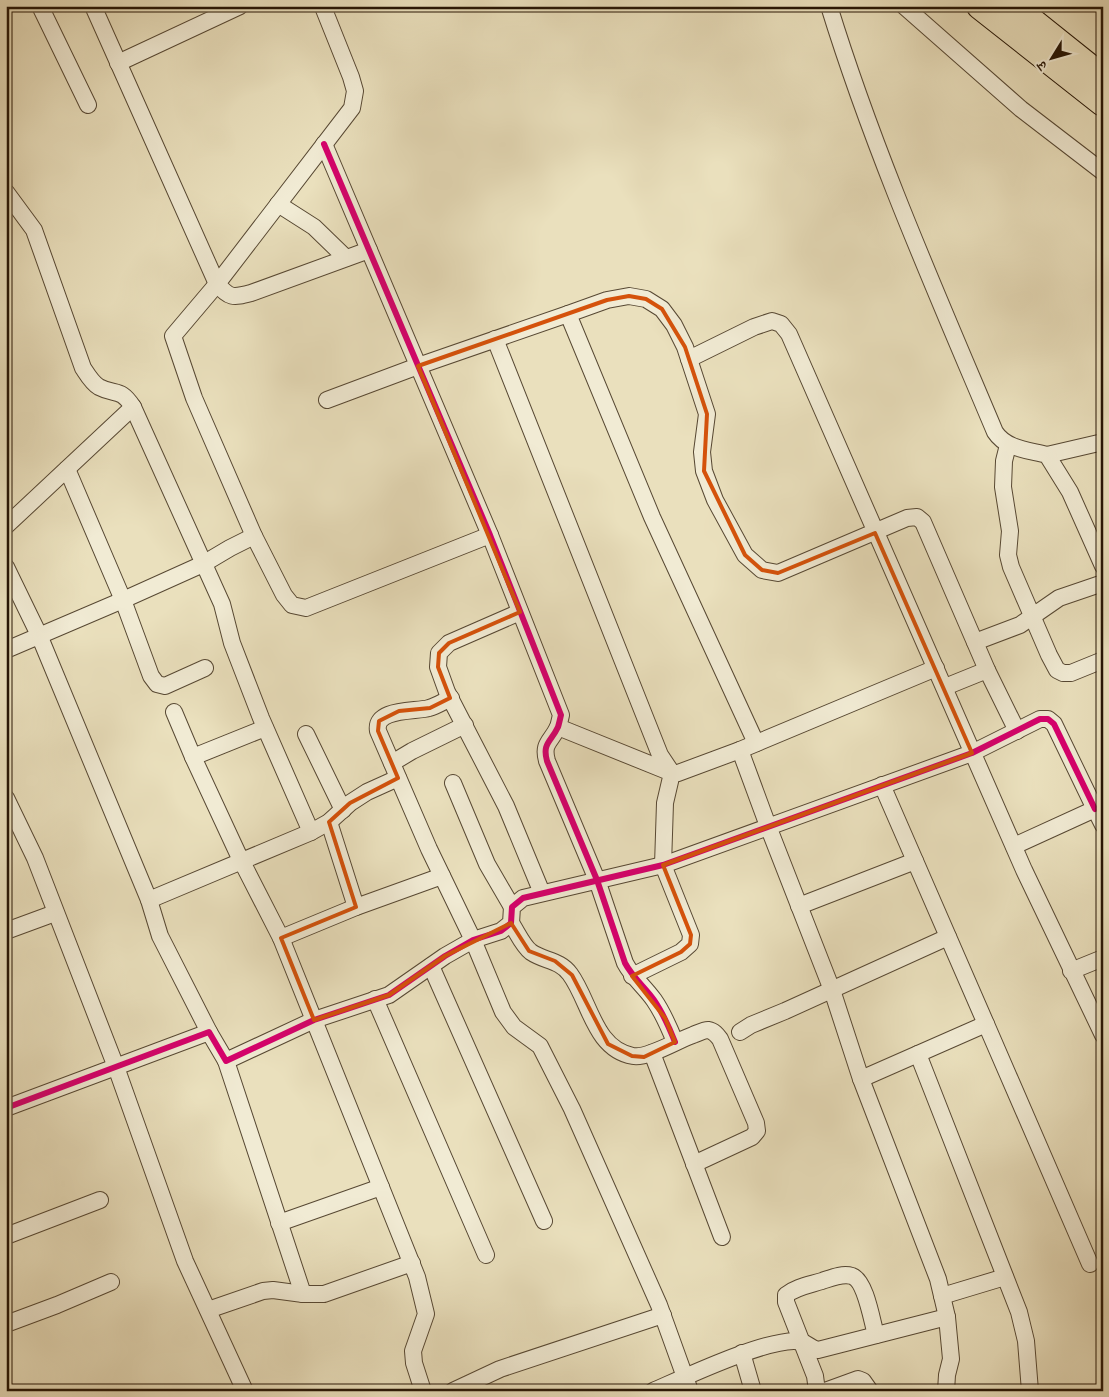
<svg xmlns="http://www.w3.org/2000/svg" width="1109" height="1397" font-family="'Libre Caslon Text','Noto Serif Devanagari',serif">
  <style>
    .lines { fill: none; stroke-linecap: round; stroke-linejoin: round }
    .minor-casing { stroke: #574833; stroke-width: 18 }
    .trunk-casing { stroke: #261505; stroke-width: 28 }
    .minor { stroke: #f1ebd4; stroke-width: 16 }
    .trunk { stroke: #eae0bd; stroke-width: 26 }
    .cycleway-casing { stroke: #f1ebd4; stroke-width: 9 }
    .cycleway { stroke: #d6006c; stroke-width: 6 }
    .marked { fill: none; stroke: #d5520b; stroke-width: 4; stroke-linejoin: round }
  </style>
  <rect width="100%" height="100%" fill="#eae0bd"/>
  <filter id="stains"><feTurbulence type="fractalNoise" baseFrequency=".004" numOctaves="4"/><feColorMatrix values="0 0 0 0 .2 0 0 0 0 .09 0 0 0 0 .02 0 0 0 .5 -.17"/></filter>
  <radialGradient id="worn" r=".72"><stop offset=".6" stop-color="#630" stop-opacity="0"/><stop offset="1" stop-color="#630" stop-opacity=".3"/></radialGradient>
  <g class="lines">
    <g class="minor-casing">
      <g id="minor">
        <path d="M40,6L88,105"/>
        <path d="M93,6L217,284C230,298 232,298 251,293L369,250"/>
        <path d="M829,6C874,152 936,292 995,432C1006,449 1028,450 1047,455L1070,492L1103,566"/>
        <path d="M904,6L1021,109L1103,172"/>
        <path d="M323,7L351,77L355,91L352,108L217,284L173,336L194,398L254,536L284,595L292,605L306,608L490,535"/>
        <path d="M118,63L240,6"/>
        <path d="M324,144L490,535L561,715C560,719 559,724 558,727C551,742 542,743 547,761L597,880L625,963C633,978 644,986 654,1000C663,1013 669,1027 675,1042"/>
        <path d="M6,192L34,230L83,368C87,374 92,383 99,387C116,396 120,387 133,407L222,604L232,643L261,718L311,832"/>
        <path d="M278,204L314,227L346,258"/>
        <path d="M568,314L607,300L629,296L646,299L662,309L674,325L685,347L707,414L702,452L704,471L715,500L745,555L762,570L778,573L907,518L917,517L923,522L987,670L1017,731"/>
        <path d="M495,339L660,755L672,773H678L740,750L936,668"/>
        <path d="M689,359L754,327L772,321L781,324L789,334L1024,870L1103,1035"/>
        <path d="M327,400L418,366L568,314L652,517L756,743"/>
        <path d="M1008,445L1004,461L1003,487L1010,531L1008,555L1011,567L1049,655L1057,670L1063,673H1071L1103,660"/>
        <path d="M1047,455L1103,442"/>
        <path d="M67,469L123,600L151,676L157,684L165,686L205,668"/>
        <path d="M6,526L133,407"/>
        <path d="M6,567L39,635L149,900L160,936L209,1032"/>
        <path d="M520,612L449,643L439,653L438,667L447,692L506,806L542,893"/>
        <path d="M975,642L1020,625L1059,598L1103,583"/>
        <path d="M6,650L123,600L203,564L230,548L254,536"/>
        <path d="M945,687L987,670"/>
        <path d="M451,698C444,701 437,706 429,708C416,712 374,708 378,731L429,849L473,940L503,1012L514,1027L540,1046L572,1109L659,1305L690,1391"/>
        <path d="M174,712L193,757L238,854L281,938L417,1277L426,1314L413,1351L414,1363L423,1391"/>
        <path d="M558,727L672,773L665,803L663,865L691,935L690,944L681,952L632,976"/>
        <path d="M306,734L343,810"/>
        <path d="M740,750L768,826L832,990L861,1079L938,1279L947,1317L951,1359L947,1375L946,1391"/>
        <path d="M193,757L265,728"/>
        <path d="M392,763L412,751L465,725"/>
        <path d="M453,783L487,864L512,907"/>
        <path d="M6,798L35,858L116,1067L185,1261L245,1391"/>
        <path d="M329,822L356,907"/>
        <path d="M1014,846L1095,809L1103,825"/>
        <path d="M149,900L311,832L329,822L350,803L367,792L398,778"/>
        <path d="M799,906L915,861"/>
        <path d="M511,923C517,932 523,946 531,952C544,961 560,960 570,974C590,1001 594,1049 633,1056C647,1059 678,1040 693,1035C698,1033 704,1030 708,1030C714,1031 717,1035 720,1039L756,1123L757,1131L752,1137L694,1164"/>
        <path d="M6,931L55,913"/>
        <path d="M281,938L356,907L442,876"/>
        <path d="M431,966L544,1221"/>
        <path d="M1071,971L1103,958"/>
        <path d="M375,999L486,1255"/>
        <path d="M986,1024L1090,1264"/>
        <path d="M740,1032L751,1025L785,1011L948,937"/>
        <path d="M652,1053L722,1237"/>
        <path d="M918,1054L1019,1312L1026,1341L1030,1391"/>
        <path d="M226,1061L303,1294"/>
        <path d="M861,1079L986,1024L882,785"/>
        <path d="M6,1108L209,1032L226,1061L314,1020L389,995L445,956L473,940L501,931L511,923L512,907L523,898L663,865L972,753L1040,719H1048L1054,724L1095,809"/>
        <path d="M279,1223L381,1187"/>
        <path d="M6,1236L100,1200"/>
        <path d="M942,1296L1005,1277"/>
        <path d="M208,1310L263,1291L273,1290L303,1294H324L412,1263"/>
        <path d="M6,1324L57,1305L111,1282"/>
        <path d="M742,1353L753,1391"/>
        <path d="M453,1391L500,1369L663,1315"/>
        <path d="M653,1391C681,1379 775,1334 802,1342C808,1344 812,1349 818,1350L947,1317"/>
        <path d="M817,1391L815,1376L786,1302V1295C796,1287 809,1285 822,1281C831,1278 842,1273 852,1276C866,1281 872,1322 876,1335"/>
        <path d="M825,1391L858,1379L863,1381L870,1391"/>
      </g>
    </g>
    <g class="trunk-casing">
      <g id="trunk">
        <path d="M980,6L1103,103"/>
        <path d="M1013,6L1103,78"/>
      </g>
    </g>
    <use href="#minor" class="minor"/>
    <use href="#trunk" class="trunk"/>
    <g class="cycleway-casing">
      <g id="cycleway">
        <path d="M324,144L490,535L561,715C560,719 559,724 558,727C551,742 542,743 547,761L597,880L625,963C633,978 644,986 654,1000C663,1013 669,1027 675,1042"/>
        <path d="M6,1108L209,1032L226,1061L314,1020L389,995L445,956L473,940L501,931L511,923L512,907L523,898L663,865L972,753L1040,719H1048L1054,724L1095,809"/>
      </g>
    </g>
    <use href="#cycleway" class="cycleway"/>
  </g>
  <path class="marked" d="M629,296L646,299L662,309L685,347L707,414L704,471L745,555L762,570L778,573L875,533L972,753L663,865L691,935L690,944L681,952L632,976L665,1018L675,1042L644,1057L632,1056L608,1044L572,975L555,961L529,951L511,923L445,956L389,995L314,1020L281,938L356,907L329,822L350,803L398,778L378,731L379,721L399,711L430,708L450,698L438,667L439,653L449,643L520,612L418,366L607,300Z"/>
  <rect width="1109" height="1397" fill="none" stroke="#eae0bd" stroke-width="25"/>
  <rect x="8" y="8" width="1094" height="1382" fill="none" stroke="#261505" stroke-width="2.5"/>
  <rect x="12" y="12" width="1084" height="1372" fill="none" stroke="#261505"/>
  <g transform="translate(1052 58) rotate(233)" stroke="#f1ebd4" stroke-width="4" paint-order="stroke">
  <path d="M0-4L9 19L0 12L-9 19Z" fill="#261505"/>
  <text y="-8" font-size="14" font-weight="bold" text-anchor="middle" fill="#261505">उ</text>
  </g>
  <rect width="100%" height="100%" filter="url(#stains)"/>
  <rect width="100%" height="100%" fill="url(#worn)"/>
</svg>
